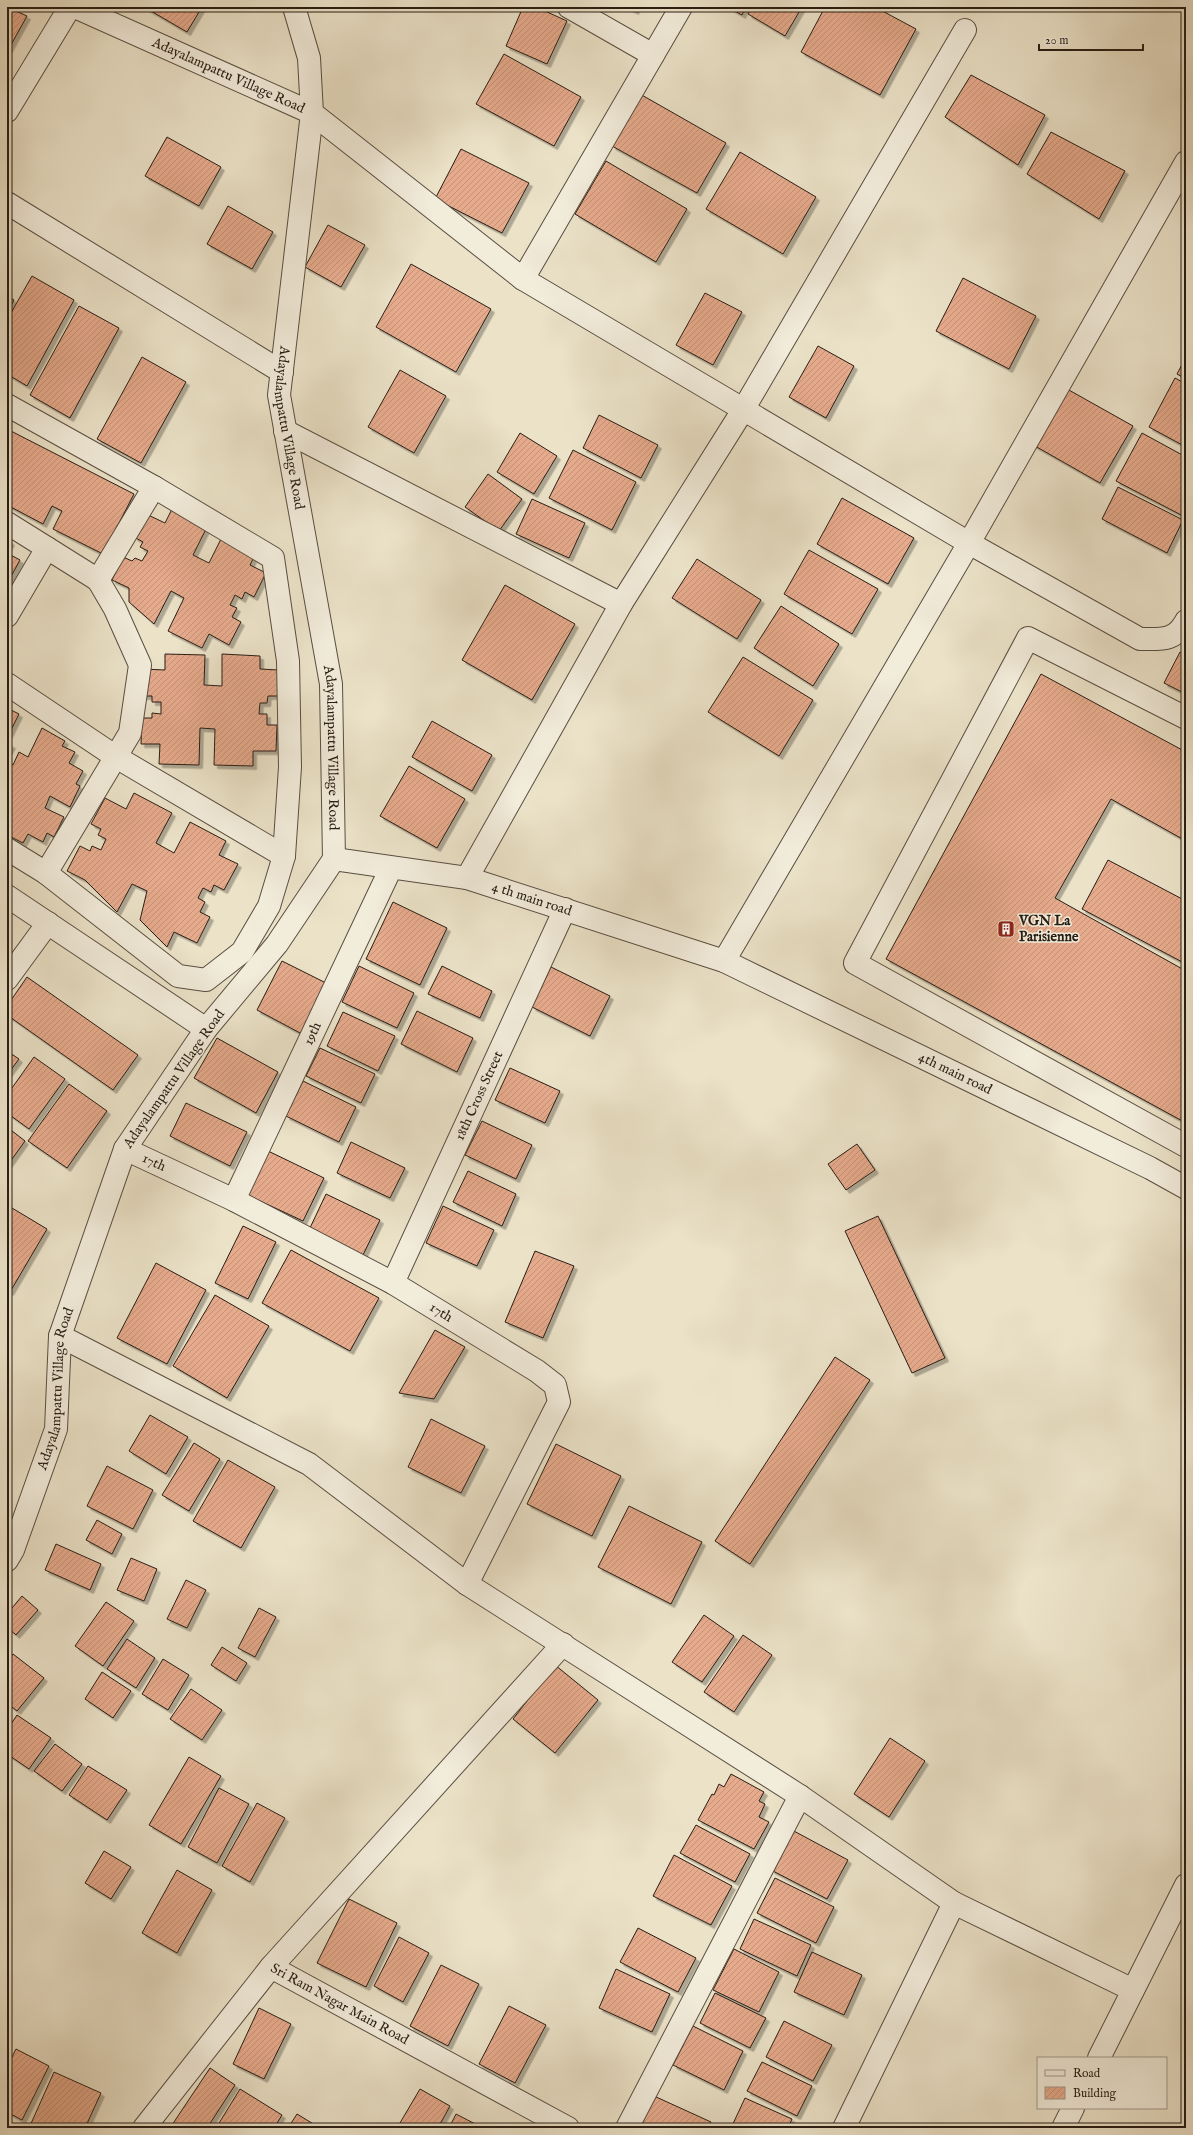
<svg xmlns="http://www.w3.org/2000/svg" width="1193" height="2135" font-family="'IM FELL English',serif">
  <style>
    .building { fill: url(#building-hatch); stroke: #281d14; filter: url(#shadow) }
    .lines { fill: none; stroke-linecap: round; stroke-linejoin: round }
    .minor-casing { stroke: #594e41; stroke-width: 24 }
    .tertiary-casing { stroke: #594e41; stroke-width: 24 }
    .minor { stroke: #f2ecdb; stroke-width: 22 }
    .tertiary { stroke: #f2ecdb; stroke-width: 22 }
    .labels { text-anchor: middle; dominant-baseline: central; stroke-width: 3; stroke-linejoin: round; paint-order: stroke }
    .street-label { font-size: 14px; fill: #281d14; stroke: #f2ecdb }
    .poi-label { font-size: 14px; font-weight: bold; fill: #281d14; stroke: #f2ecdb; text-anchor: start }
  </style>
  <defs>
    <pattern id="building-hatch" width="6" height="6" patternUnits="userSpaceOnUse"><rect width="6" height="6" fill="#e6aa8c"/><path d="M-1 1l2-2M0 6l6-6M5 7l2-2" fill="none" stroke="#c59278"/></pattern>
    <filter id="shadow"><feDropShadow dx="3.5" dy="3.5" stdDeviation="0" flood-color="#0004"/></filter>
  </defs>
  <rect width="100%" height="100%" fill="#ebe2c8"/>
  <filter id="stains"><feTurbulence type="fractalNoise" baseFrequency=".005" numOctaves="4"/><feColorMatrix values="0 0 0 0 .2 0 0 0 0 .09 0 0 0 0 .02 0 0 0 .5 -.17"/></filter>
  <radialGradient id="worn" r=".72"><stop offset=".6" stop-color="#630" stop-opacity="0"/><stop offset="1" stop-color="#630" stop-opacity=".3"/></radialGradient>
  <g class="building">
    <path d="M7,7L27,16L7,52Z"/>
    <path d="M144,7H202L187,32Z"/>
    <path d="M523,7H536L567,21L547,64L506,46Z"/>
    <path d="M627,7H637L635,11Z"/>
    <path d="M728,7H746L742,15Z"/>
    <path d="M752,7H802L785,36L748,14Z"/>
    <path d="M825,7H875L916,29L880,95L801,52Z"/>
    <path d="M504,54L581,97L554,146L476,104Z"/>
    <path d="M971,75L1045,115L1018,165L945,117Z"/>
    <path d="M640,94L726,143L697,193L612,146Z"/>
    <path d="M1051,132L1125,171L1099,219L1027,174Z"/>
    <path d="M167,137L221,167L199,206L145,176Z"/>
    <path d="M461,149L529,183L502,233L435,199Z"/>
    <path d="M740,152L816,197L783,254L706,209Z"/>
    <path d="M606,161L687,209L656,262L575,214Z"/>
    <path d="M228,206L273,232L252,269L207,244Z"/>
    <path d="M328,225L365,245L341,287L305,267Z"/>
    <path d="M411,264L491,309L456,372L376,327Z"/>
    <path d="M32,276L74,300L27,386L7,374V320Z"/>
    <path d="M963,278L1036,316L1009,369L936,331Z"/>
    <path d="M705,293L742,312L713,365L676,345Z"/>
    <path d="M7,296L14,300L7,313Z"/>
    <path d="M79,306L119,328L70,418L30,395Z"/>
    <path d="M818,346L854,366L826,418L789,397Z"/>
    <path d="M142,357L186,382L141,463L97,439Z"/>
    <path d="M1186,357V379L1177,374Z"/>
    <path d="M400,370L446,396L414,453L368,427Z"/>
    <path d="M1175,378L1186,384V447L1149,427Z"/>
    <path d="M1060,385L1133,426L1100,483L1028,442Z"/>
    <path d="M599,415L658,445L641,478L583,448Z"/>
    <path d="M7,429L134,494L103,554L53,529L62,511L52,506L43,524L7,505Z"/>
    <path d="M520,433L557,456L534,494L497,472Z"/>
    <path d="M1142,433L1186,457L1185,517L1116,481Z"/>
    <path d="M573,450L636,482L612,530L549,498Z"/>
    <path d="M488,474L522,499L499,531L465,507Z"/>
    <path d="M1118,487L1183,520L1167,553L1102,519Z"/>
    <path d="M842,498L914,538L888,584L817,544Z"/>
    <path d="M532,499L585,523L569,558L516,534Z"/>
    <path d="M172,509L207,527L193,555L209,563L223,535L256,553L250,565L266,573L254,597L245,592L242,599L235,595L230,605L237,608L232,617L241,622L229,645L209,634L202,648L168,631L184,598L171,591L154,624L129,602V588L112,580L123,557L132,561L135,558L142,561L148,551L140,547L143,542L134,537L146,514L165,523Z"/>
    <path d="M7,539L11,542L7,549Z"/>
    <path d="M809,550L878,589L852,634L784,594Z"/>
    <path d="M7,553L20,560L9,580L7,579Z"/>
    <path d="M697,559L761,600L737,639L672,598Z"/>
    <path d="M505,585L575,624L532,700L462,660Z"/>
    <path d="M781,606L839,644L813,686L754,648Z"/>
    <path d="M1180,652L1186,655V694L1164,683Z"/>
    <path d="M165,654L205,655L204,685L222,686V654L260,656V669L278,670V696H268L267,703H260L259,714H267V725H277L276,751H253V766L214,765L215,729L200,728L199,765L159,764L160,744H141L142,718H152V713L161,714V702H152V696H142L143,669L165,670Z"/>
    <path d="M743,657L813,700L779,756L708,712Z"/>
    <path d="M1041,674L1186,752V841L1111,799L1055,898L1186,971V1123L886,959Z"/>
    <path d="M7,708L19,714L7,738Z"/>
    <path d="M432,721L492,755L472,791L412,757Z"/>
    <path d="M42,728L65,741L62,746L75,752L69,763L83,771L76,784L80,786L70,807L50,796L45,808L64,817L54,837L47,833L43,842L28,834L23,843L7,835V761L13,765L19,752L28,757Z"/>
    <path d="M7,743L12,745L7,754Z"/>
    <path d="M409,766L465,799L437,848L380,816Z"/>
    <path d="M134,793L172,813L156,843L174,853L190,822L226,841L219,855L238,864L224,890L214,885L211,892L203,888L198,898L205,902L200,912L210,917L197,943L174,932L167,947L140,920L147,891L132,884L117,912L85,880L67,871L80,846L90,851L92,846L101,850L106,839L98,835L101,829L91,824L105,798L126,809Z"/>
    <path d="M1108,860L1186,901V964L1082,909Z"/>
    <path d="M393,902L447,928L420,985L366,959Z"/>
    <path d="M282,961L328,984L302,1034L257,1010Z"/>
    <path d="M359,966L414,993L397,1028L342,1002Z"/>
    <path d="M442,966L492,991L480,1018L428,994Z"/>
    <path d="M551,967L610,996L590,1036L532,1007Z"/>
    <path d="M27,977L138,1055L113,1090L7,1015V1006Z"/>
    <path d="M417,1011L473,1038L457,1072L401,1044Z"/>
    <path d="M343,1012L395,1036L378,1071L327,1046Z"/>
    <path d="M217,1038L278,1072L256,1113L194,1078Z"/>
    <path d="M320,1048L375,1074L361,1103L306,1076Z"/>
    <path d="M7,1051L19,1059L7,1075Z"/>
    <path d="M34,1057L65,1079L29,1129L7,1113V1095Z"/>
    <path d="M510,1068L560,1091L545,1123L495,1100Z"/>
    <path d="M303,1081L356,1107L339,1142L286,1116Z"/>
    <path d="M69,1084L107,1111L67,1168L28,1141Z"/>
    <path d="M186,1103L247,1132L230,1166L170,1136Z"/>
    <path d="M482,1121L532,1145L516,1179L465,1155Z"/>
    <path d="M7,1127L25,1141L7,1166Z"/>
    <path d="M351,1142L405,1168L390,1198L337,1173Z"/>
    <path d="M857,1144L875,1170L846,1190L828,1164Z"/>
    <path d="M266,1150L324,1178L303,1221L245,1194Z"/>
    <path d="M468,1171L516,1194L502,1226L453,1202Z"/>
    <path d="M326,1194L380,1220L363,1255L309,1230Z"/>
    <path d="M7,1205L47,1229L10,1292L7,1290Z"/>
    <path d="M443,1206L494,1230L477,1266L426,1243Z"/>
    <path d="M878,1216L945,1358L912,1373L845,1231Z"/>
    <path d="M243,1226L276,1242L248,1299L215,1283Z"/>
    <path d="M291,1250L379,1298L350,1351L262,1303Z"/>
    <path d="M535,1251L574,1266L543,1338L505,1322Z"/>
    <path d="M156,1263L206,1290L167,1364L117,1338Z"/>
    <path d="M215,1295L269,1326L227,1398L173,1366Z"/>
    <path d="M435,1330L465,1347L434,1399L399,1393Z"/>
    <path d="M835,1357L870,1380L750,1564L715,1541Z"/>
    <path d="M150,1415L188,1437L166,1474L129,1451Z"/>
    <path d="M431,1419L485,1446L461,1493L408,1467Z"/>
    <path d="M194,1443L220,1459L189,1511L162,1495Z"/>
    <path d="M556,1444L621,1476L592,1536L527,1504Z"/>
    <path d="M228,1460L275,1487L241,1548L193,1521Z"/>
    <path d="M107,1466L153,1490L133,1529L87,1506Z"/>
    <path d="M629,1506L702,1542L671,1604L598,1567Z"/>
    <path d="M97,1520L122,1534L112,1554L86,1540Z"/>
    <path d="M56,1544L101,1564L90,1590L45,1570Z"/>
    <path d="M131,1558L157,1569L144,1601L117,1590Z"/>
    <path d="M186,1580L206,1590L187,1628L167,1619Z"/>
    <path d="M22,1596L38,1610L16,1635L7,1627V1614Z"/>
    <path d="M106,1602L134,1621L103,1666L75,1646Z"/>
    <path d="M259,1608L276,1617L255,1657L238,1648Z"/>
    <path d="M704,1615L734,1636L702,1682L672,1662Z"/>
    <path d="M743,1635L772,1655L734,1712L704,1692Z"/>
    <path d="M127,1639L155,1658L136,1688L107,1669Z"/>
    <path d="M222,1647L247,1663L236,1681L211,1665Z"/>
    <path d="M13,1654L44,1678L17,1711L7,1703V1661Z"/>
    <path d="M163,1659L189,1675L168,1710L142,1694Z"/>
    <path d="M555,1665L598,1700L555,1753L513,1719Z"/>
    <path d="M102,1672L131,1691L113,1718L85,1699Z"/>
    <path d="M191,1689L222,1710L202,1740L170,1719Z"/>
    <path d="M17,1715L51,1738L29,1769L7,1754V1730Z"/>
    <path d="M890,1738L925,1761L889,1817L854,1794Z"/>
    <path d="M55,1744L82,1764L62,1791L34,1771Z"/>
    <path d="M189,1757L221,1776L181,1844L149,1825Z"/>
    <path d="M88,1766L127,1790L107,1820L69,1795Z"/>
    <path d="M731,1774L764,1792L759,1801L765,1804L759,1817L769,1822L754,1849L698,1820L712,1794L714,1795L719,1784L724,1787Z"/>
    <path d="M219,1788L249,1804L217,1863L188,1847Z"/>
    <path d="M257,1803L285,1818L250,1882L222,1866Z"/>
    <path d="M696,1825L750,1854L735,1882L680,1853Z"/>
    <path d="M792,1830L848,1860L827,1899L771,1870Z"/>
    <path d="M104,1851L131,1867L111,1899L85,1883Z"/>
    <path d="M674,1855L732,1886L711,1925L653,1896Z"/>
    <path d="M177,1870L212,1890L177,1953L142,1933Z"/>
    <path d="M775,1878L834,1907L816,1943L757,1913Z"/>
    <path d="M349,1899L397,1923L366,1987L317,1963Z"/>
    <path d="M754,1919L811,1945L797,1976L740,1949Z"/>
    <path d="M638,1928L696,1958L678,1992L620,1962Z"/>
    <path d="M399,1937L429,1953L403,2002L374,1986Z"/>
    <path d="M734,1949L779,1972L759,2012L713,1990Z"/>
    <path d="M812,1952L862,1975L844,2015L794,1992Z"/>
    <path d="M441,1965L479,1984L448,2046L410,2026Z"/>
    <path d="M616,1969L670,1994L652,2032L599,2008Z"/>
    <path d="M715,1993L766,2018L750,2048L700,2023Z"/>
    <path d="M509,2006L546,2025L515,2083L479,2064Z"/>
    <path d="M259,2008L291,2024L264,2079L233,2064Z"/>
    <path d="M784,2021L832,2045L813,2081L766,2057Z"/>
    <path d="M693,2026L743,2051L724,2090L673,2065Z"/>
    <path d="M16,2049L49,2066L22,2120L7,2112V2067Z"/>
    <path d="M762,2062L812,2086L797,2116L747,2091Z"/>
    <path d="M210,2068L235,2085L207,2128H170Z"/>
    <path d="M54,2072L101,2093L85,2128H29Z"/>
    <path d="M240,2089L282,2115L274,2128H216Z"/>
    <path d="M420,2089L450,2106L438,2128H397Z"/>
    <path d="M654,2096L711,2122L708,2128H639Z"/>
    <path d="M745,2098L792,2119L788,2128H731Z"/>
    <path d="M297,2114L320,2128H288Z"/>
    <path d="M456,2114L483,2128H449Z"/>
  </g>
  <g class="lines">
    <g class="minor-casing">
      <g id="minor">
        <path id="s1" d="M75,7L312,113L279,395L331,684L334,859"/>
        <path d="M294,7L309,58L312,113L523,279L969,543L724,961"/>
        <path d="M569,7L653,55"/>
        <path d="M7,111L70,7"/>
        <path d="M1186,162L969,543L1140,639C1160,639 1175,642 1186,621"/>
        <path d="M7,203L282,372"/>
        <path d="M523,279L681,7"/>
        <path d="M7,405L154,487"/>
        <path d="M285,431L621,604"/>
        <path d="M7,523L47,548L7,616"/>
        <path d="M7,684L116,757L284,856"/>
        <path d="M1186,718L1028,638L855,963L1186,1146"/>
        <path d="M7,849L46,873L178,976L206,980L242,952L269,906L284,856L290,767L288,661L273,558L154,487L98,580"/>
        <path d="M46,873L130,733L140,665L115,609L98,580L47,548"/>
        <path d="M467,878L621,604L743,410L965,30"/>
        <path d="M7,979L48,923"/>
        <path id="s2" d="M125,1149L234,1200L393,1283L537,1371L555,1385L559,1402L467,1584"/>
        <path id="s3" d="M234,1200L391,868"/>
        <path id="s4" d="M393,1283L565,909"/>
        <path d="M60,1336L309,1464L467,1584L800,1796L954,1903L1133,1990"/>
        <path id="s5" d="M7,1560L13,1550L56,1429L60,1336L125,1149L206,1029"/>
        <path d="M271,1967L563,1644"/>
        <path id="s6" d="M144,2128L271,1967L568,2128"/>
        <path d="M627,2128L800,1796"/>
        <path d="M844,2128L954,1903"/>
      </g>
    </g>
    <g class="tertiary-casing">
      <g id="tertiary">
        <path id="s7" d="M7,896L206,1029L277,944L334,859L467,878L724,961L1150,1168L1186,1188"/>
        <path d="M1099,2058L1186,1885"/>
        <path d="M1063,2128L1073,2108"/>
      </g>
    </g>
    <use href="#minor" class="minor"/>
    <use href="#tertiary" class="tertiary"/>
  </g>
  <defs>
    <g id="building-square" transform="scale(0.9)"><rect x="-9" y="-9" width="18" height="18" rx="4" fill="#8f2418" stroke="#f2ecdb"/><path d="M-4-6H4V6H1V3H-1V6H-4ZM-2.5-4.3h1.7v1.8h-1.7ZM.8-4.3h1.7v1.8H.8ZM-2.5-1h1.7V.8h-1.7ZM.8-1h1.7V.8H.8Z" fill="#fff"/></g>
  </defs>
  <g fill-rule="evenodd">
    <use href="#building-square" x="1006" y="929"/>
  </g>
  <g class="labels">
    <g class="street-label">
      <text stroke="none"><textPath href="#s1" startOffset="168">Adayalampattu Village Road</textPath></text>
      <text stroke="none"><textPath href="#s1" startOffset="577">Adayalampattu Village Road</textPath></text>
      <text stroke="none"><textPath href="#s1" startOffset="901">Adayalampattu Village Road</textPath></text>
      <text stroke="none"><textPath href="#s7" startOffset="655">4 th main road</textPath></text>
      <text stroke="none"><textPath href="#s3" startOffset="184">19th</textPath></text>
      <text stroke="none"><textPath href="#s7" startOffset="1114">4th main road</textPath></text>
      <text transform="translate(174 1079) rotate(-55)">Adayalampattu Village Road</text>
      <text stroke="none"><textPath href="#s4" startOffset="206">18th Cross Street</textPath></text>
      <text stroke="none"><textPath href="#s2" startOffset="32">17th</textPath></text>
      <text stroke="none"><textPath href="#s2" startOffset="356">17th</textPath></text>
      <text stroke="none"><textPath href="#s5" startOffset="180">Adayalampattu Village Road</textPath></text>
      <text stroke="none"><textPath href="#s6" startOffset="283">Sri Ram Nagar Main Road</textPath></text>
    </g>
    <g class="poi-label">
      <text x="1019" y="921">VGN La<tspan x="1019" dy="16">Parisienne</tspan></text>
    </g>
  </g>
  <rect width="1193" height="2135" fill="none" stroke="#ebe2c8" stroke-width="24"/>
  <rect x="8" y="8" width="1177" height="2119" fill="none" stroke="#281d14" stroke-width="2"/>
  <rect x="12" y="12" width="1169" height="2111" fill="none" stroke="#281d14"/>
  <rect x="1037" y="2057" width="130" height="52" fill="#f2ecdb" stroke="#a1998b"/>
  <rect x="1045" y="2070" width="20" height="6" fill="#f2ecdb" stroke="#a1998b"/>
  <text x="1073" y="2077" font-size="12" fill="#281d14">Road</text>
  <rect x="1045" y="2087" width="20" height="12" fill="url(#building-hatch)" stroke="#a1998b"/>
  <text x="1073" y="2097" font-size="12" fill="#281d14">Building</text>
  <path d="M1039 44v6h104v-6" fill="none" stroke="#281d14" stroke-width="2"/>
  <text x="1045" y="44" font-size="12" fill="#281d14" stroke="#f2ecdb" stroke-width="3" paint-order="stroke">20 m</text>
  <rect width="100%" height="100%" filter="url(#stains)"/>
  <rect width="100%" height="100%" fill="url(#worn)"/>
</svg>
